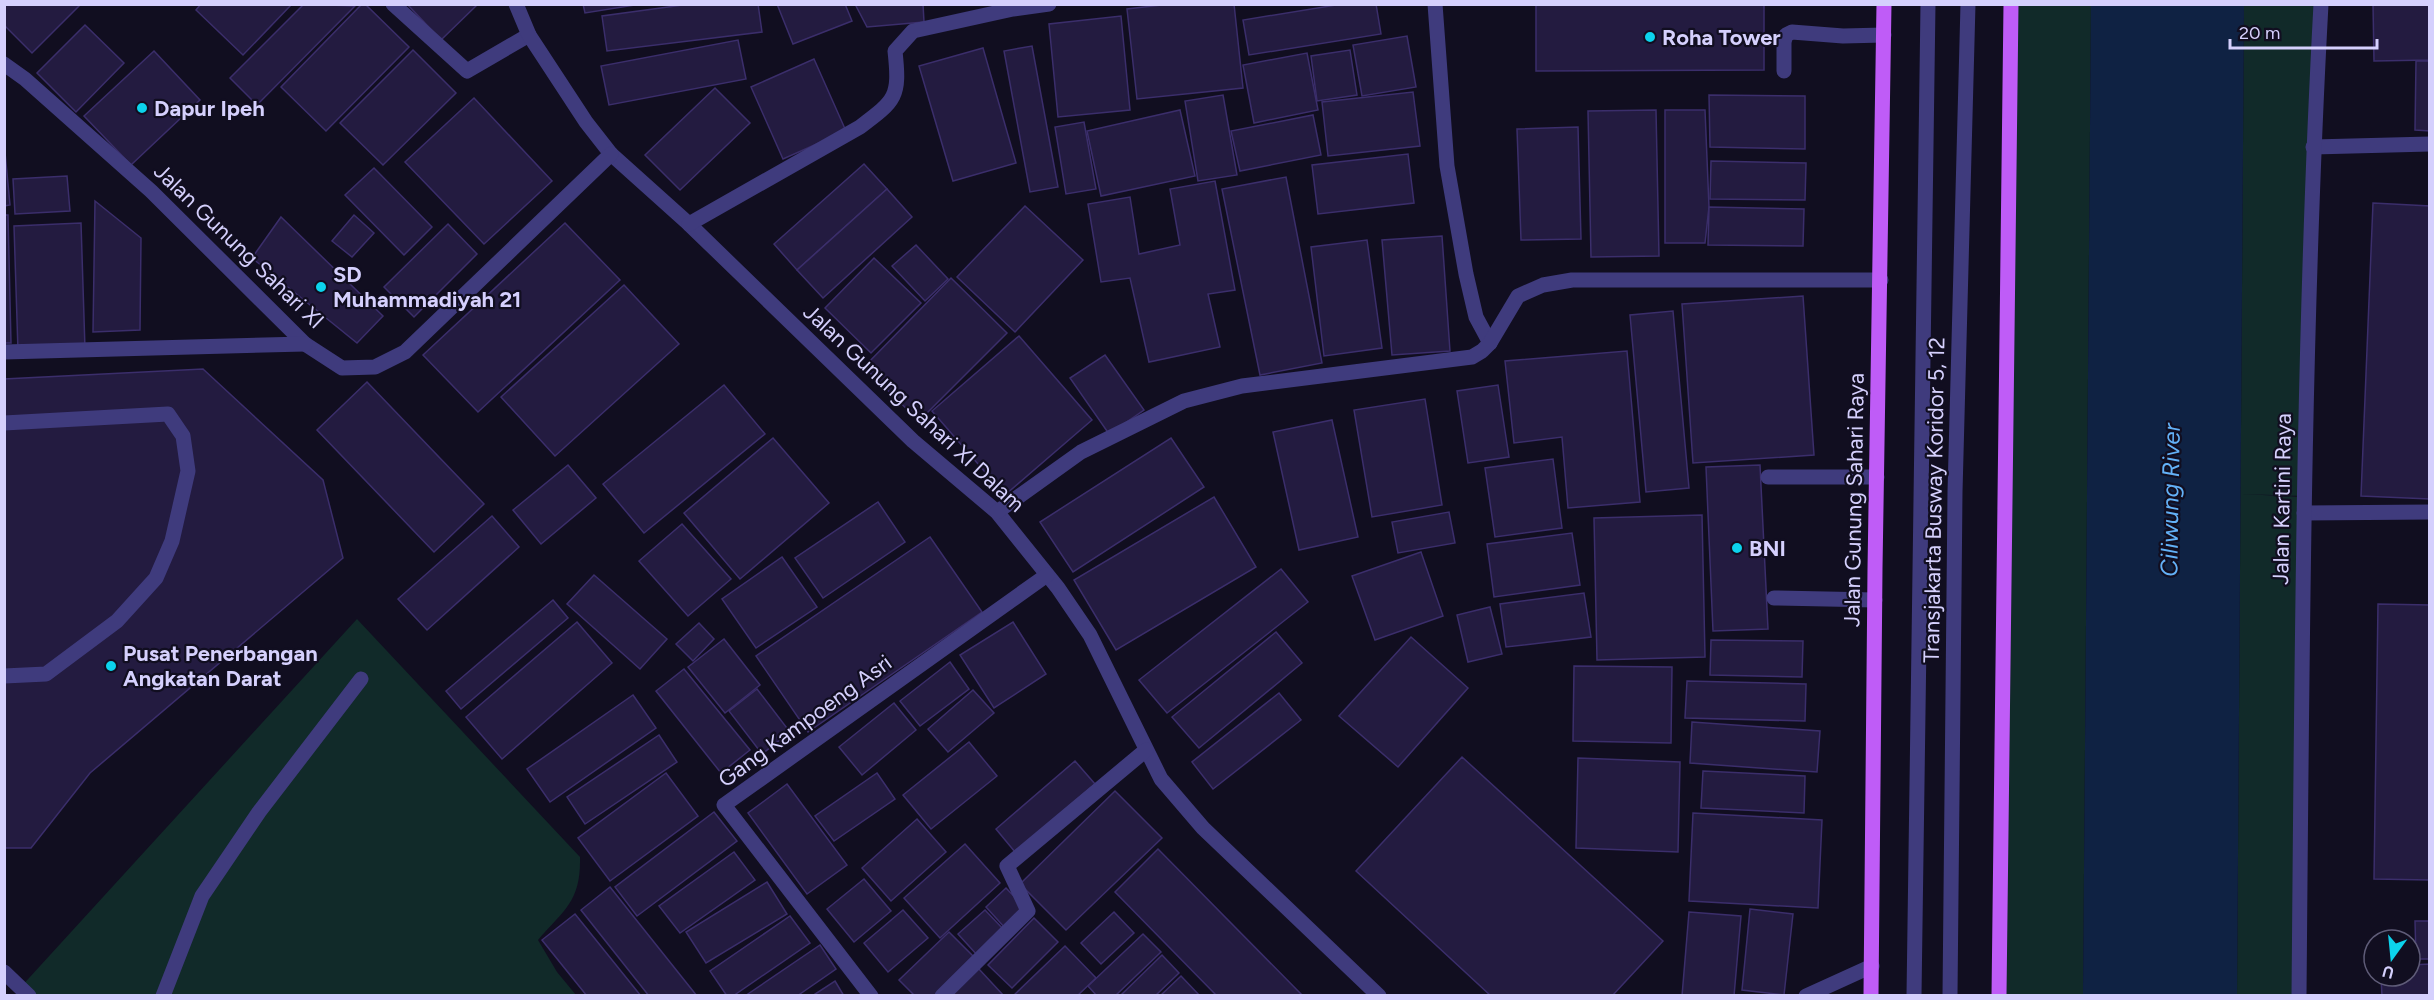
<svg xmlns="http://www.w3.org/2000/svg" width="2434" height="1000" font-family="Figtree,sans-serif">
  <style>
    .green { fill: #112a29 }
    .water { fill: #0f2243 }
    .building { fill: #231b40; stroke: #3b2e6b; stroke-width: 1.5 }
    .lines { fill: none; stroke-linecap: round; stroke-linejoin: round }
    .service { stroke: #3f3b7d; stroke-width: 15 }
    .minor { stroke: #3f3b7d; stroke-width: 15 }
    .tertiary { stroke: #3f3b7d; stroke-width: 15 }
    .primary { stroke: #bf5cf7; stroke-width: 15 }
    .poi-dot { fill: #0cd3ec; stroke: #110e20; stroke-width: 2 }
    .labels { text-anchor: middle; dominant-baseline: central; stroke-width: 4.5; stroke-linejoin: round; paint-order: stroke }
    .poi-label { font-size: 22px; font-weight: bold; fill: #d5d0fd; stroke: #110e20; text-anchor: start }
    .street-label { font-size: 22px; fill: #d5d0fd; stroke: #110e20 }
    .water-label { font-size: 24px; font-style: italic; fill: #63b1f7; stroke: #110e20 }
  </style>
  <rect width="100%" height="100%" fill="#110e20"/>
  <g class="green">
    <path d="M2011,5H2091L2083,995L1999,996Z"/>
    <path d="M2244,5H2323L2304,496L2241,494L2302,497L2300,995L2237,996Z"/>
    <path d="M357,619L580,857C581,901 565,909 538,940L557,972L576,995L25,996L19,989Z"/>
  </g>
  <path class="water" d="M2091,5H2244L2237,995H2083Z"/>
  <g class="building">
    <path d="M4,4H81L32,53L4,25Z"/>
    <path d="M201,4H292L243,55L196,10Z"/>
    <path d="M304,4L355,6L257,105L230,78Z"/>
    <path d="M362,4H365L409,47L326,131L281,87Z"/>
    <path d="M407,4H478L441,40Z"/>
    <path d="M583,4H641L585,13Z"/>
    <path d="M690,4H758L762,32L607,51L602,16Z"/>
    <path d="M777,4H845L852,21L793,44Z"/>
    <path d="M855,4H923L924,22L867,27Z"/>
    <path d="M1170,4H1234L1243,88L1137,99L1127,9Z"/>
    <path d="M1342,4H1376L1381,34L1249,55L1243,20Z"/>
    <path d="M1536,4H1764V70L1536,71Z"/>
    <path d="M2373,4H2430V60L2374,61Z"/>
    <path d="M1121,16L1130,110L1058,117L1049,24Z"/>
    <path d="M85,25L124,63L76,112L37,73Z"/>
    <path d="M1407,36L1416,87L1362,96L1353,45Z"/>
    <path d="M738,40L746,79L609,105L601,66Z"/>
    <path d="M1032,46L1058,187L1030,192L1004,51Z"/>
    <path d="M983,48L1016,163L953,181L919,66Z"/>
    <path d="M413,50L456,93L383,165L340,123Z"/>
    <path d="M1350,50L1357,95L1317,101L1311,56Z"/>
    <path d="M154,51L200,100L131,165L84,116Z"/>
    <path d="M1307,53L1318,110L1254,123L1243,65Z"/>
    <path d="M814,59L846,131L783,159L751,87Z"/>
    <path d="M2416,61H2430V131L2415,130Z"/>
    <path d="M715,88L750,123L680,190L645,155Z"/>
    <path d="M1413,92L1420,146L1328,156L1322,102Z"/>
    <path d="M1223,95L1237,175L1198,181L1185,101Z"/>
    <path d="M1709,95L1805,96V149L1710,147Z"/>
    <path d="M474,98L552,181L484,244L405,162Z"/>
    <path d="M1180,110L1195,176L1101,196L1087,131Z"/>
    <path d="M1656,110L1659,256L1591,257L1588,111Z"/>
    <path d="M1665,110H1705L1709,207L1705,243H1665Z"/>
    <path d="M1313,115L1321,155L1240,171L1231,131Z"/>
    <path d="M1084,122L1096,189L1066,194L1055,127Z"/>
    <path d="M1578,127L1581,239L1521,240L1517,129Z"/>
    <path d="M4,142L10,205L4,206Z"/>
    <path d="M1408,154L1414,203L1318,214L1312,165Z"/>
    <path d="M1711,161L1806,163L1805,200L1710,199Z"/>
    <path d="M864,164L887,189L797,270L774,244Z"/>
    <path d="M374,168L432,227L404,255L345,195Z"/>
    <path d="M67,176L70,211L15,214L13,179Z"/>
    <path d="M1286,177L1322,363L1260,375L1222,189Z"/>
    <path d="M1215,181L1235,290L1208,294L1220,347L1149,362L1130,278L1101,282L1088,204L1130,197L1139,254L1180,245L1170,189Z"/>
    <path d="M887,189L912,217L823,298L797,270Z"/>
    <path d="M95,201L141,238L140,330L93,332Z"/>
    <path d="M2373,203L2430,206V499L2361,496Z"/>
    <path d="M1025,206L1083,260L1015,332L957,277Z"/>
    <path d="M1709,207L1804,209L1803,246L1708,245Z"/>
    <path d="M4,215H8L11,343H4Z"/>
    <path d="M354,215L374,233L352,257L332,241Z"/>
    <path d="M281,217L383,316L357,343L252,258Z"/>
    <path d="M81,223L85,349L18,351L14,226Z"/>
    <path d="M565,223L620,280L478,412L423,355Z"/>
    <path d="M448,224L477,254L414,317L384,287Z"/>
    <path d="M1442,236L1450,351L1392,355L1382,240Z"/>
    <path d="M1367,240L1382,348L1324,356L1311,247Z"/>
    <path d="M916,245L948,279L925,301L892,266Z"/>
    <path d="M874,258L921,303L871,353L825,308Z"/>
    <path d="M951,278L1007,333L919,421L864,367Z"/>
    <path d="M624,285L679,344L555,456L501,397Z"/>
    <path d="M1803,296L1814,455L1693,463L1682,304Z"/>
    <path d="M1673,311L1689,488L1646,492L1630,315Z"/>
    <path d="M1019,336L1092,420L1005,495L932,411Z"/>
    <path d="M1627,351L1640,502L1568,508L1562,437L1514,443L1505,361Z"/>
    <path d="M1105,355L1144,410L1109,434L1070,378Z"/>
    <path d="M203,369L323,480L343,558L90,773L31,848H4V379Z"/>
    <path d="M367,382L484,504L434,552L317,430Z"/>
    <path d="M724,385L765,434L644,533L603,484Z"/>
    <path d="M1498,385L1509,457L1468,463L1457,391Z"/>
    <path d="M1425,399L1442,505L1372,517L1354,410Z"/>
    <path d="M1332,420L1358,537L1299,550L1273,432Z"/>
    <path d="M773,438L829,503L740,579L684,513Z"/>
    <path d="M1171,438L1204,487L1073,572L1040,522Z"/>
    <path d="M1553,459L1562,528L1495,537L1485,468Z"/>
    <path d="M568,465L596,498L541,544L513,510Z"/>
    <path d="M1760,465L1768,629L1713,631L1706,467Z"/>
    <path d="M1214,497L1256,567L1116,650L1074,580Z"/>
    <path d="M878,502L905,542L823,598L795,558Z"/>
    <path d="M1449,512L1455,543L1398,553L1392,522Z"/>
    <path d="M1702,515L1705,657L1597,660L1594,518Z"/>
    <path d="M492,516L519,547L427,630L398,599Z"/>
    <path d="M682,524L731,579L688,616L639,561Z"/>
    <path d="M1572,533L1580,585L1494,597L1487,544Z"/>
    <path d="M930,537L982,612L808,732L756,656Z"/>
    <path d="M1421,552L1443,616L1375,640L1352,576Z"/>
    <path d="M782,557L817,607L756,648L722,599Z"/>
    <path d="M1281,569L1308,602L1167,713L1139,680Z"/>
    <path d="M594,575L667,639L640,669L567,604Z"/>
    <path d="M1584,593L1591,637L1506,647L1500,604Z"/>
    <path d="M553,600L568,618L461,709L446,691Z"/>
    <path d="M2378,604L2430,605V880L2374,879Z"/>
    <path d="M1490,607L1502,654L1468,662L1457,615Z"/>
    <path d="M577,622L612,663L502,759L466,717Z"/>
    <path d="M1013,622L1046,674L994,708L960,655Z"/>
    <path d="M699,623L714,639L693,661L676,644Z"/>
    <path d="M1276,632L1302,663L1199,748L1172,717Z"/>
    <path d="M1411,637L1468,688L1398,767L1339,716Z"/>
    <path d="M724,639L760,685L725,713L688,667Z"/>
    <path d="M1711,640L1803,641L1802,677L1710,675Z"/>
    <path d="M950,662L969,689L920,726L900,701Z"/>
    <path d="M1574,666L1672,667L1671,743L1573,741Z"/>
    <path d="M684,669L750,750L721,773L656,691Z"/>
    <path d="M1687,681L1806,684L1805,721L1685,718Z"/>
    <path d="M757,689L790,732L762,754L729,711Z"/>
    <path d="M973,690L994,713L948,752L928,729Z"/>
    <path d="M1279,693L1301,720L1213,789L1192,762Z"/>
    <path d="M633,695L656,728L550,802L527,769Z"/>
    <path d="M894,703L916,730L862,775L839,747Z"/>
    <path d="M1692,722L1820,731L1817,772L1690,763Z"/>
    <path d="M659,735L677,762L585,824L567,797Z"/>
    <path d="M969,742L997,776L931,829L903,795Z"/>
    <path d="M1462,757L1663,941L1612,996H1491L1356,871Z"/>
    <path d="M1578,758L1680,762L1678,852L1576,848Z"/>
    <path d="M1075,761L1095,784L1015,852L996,829Z"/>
    <path d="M1703,771L1805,776L1804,813L1701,808Z"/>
    <path d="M666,773L698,816L610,881L578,838Z"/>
    <path d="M877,773L895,799L834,841L815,816Z"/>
    <path d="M787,784L847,865L807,894L748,813Z"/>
    <path d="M1115,791L1162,838L1066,930L1020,884Z"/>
    <path d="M714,812L737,841L637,916L615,887Z"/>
    <path d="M1693,813L1822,820L1818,908L1689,901Z"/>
    <path d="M917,819L946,852L891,901L862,868Z"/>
    <path d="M965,844L1000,883L940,938L904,898Z"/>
    <path d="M1158,849L1303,996H1217L1115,892Z"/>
    <path d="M734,852L755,880L680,933L659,906Z"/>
    <path d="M864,879L891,911L854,942L827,909Z"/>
    <path d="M767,882L787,914L706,963L686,932Z"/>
    <path d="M610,887L697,996H649L581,910Z"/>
    <path d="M1006,888L1027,910L1006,929L986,907Z"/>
    <path d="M1750,909L1793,914L1784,995L1742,990Z"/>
    <path d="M903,910L928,938L888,972L864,943Z"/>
    <path d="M985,910L1005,931L978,956L958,934Z"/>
    <path d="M1114,912L1134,933L1101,964L1081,943Z"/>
    <path d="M1689,912L1741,916L1734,996H1682Z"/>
    <path d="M575,914L641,996H587L542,940Z"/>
    <path d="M790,916L810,943L733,996H727L710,971Z"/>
    <path d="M1034,918L1058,942L1012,988L988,965Z"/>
    <path d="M2415,921H2430V959H2416Z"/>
    <path d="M949,932L974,957L934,996H915L899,980Z"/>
    <path d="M1143,934L1161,952L1115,996H1097L1088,986Z"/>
    <path d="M820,945L836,969L797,996H745Z"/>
    <path d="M1065,946L1096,978L1077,996H1013Z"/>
    <path d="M1162,955L1179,973L1155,996H1120Z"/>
    <path d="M2430,964V996H2382L2381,976H2410V965Z"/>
    <path d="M978,968L1004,996H951Z"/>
    <path d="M1181,976L1200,996H1160Z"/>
    <path d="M835,981L844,996H812Z"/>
  </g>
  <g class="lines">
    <g class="service">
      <path d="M1784,71V42L1786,35L1792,32L1843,36L1884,35"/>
      <path d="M1768,477H1877"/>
      <path d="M1774,598L1875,600"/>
      <path d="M163,996L202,896L259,812L361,679"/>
      <path d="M1914,996L1928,4"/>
      <path d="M1950,996L1955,492L1968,4"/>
    </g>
    <g class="minor">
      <path d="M393,4L467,71L529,35"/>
      <path d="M516,4L529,35L586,122L611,154L689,224L913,441L997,512L1058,588L1090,635L1161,779L1203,828L1379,996"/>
      <path d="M1435,4L1447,166L1466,274L1476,317L1490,343"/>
      <path d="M4,64L25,79L151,191L305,344L342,368L375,367L405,352L611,154"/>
      <path d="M2313,147L2430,144"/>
      <path d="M689,224L860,127C896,100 900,97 895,51L913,31L1013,9L1049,4"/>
      <path d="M4,352L305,344"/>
      <path d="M4,423L168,414L183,436L188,471L172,541L156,578L117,621L46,674L4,676"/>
      <path d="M997,512L1081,452L1184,401L1242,386L1472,357L1482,351L1490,343L1518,296L1543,285L1572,280H1881"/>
      <path d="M2304,513L2430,512"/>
      <path d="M4,972L29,996"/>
      <path d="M871,996L724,805L1047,575"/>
      <path d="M942,996L1028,911L1007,866L1146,750"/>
      <path d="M1806,996L1872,966"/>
    </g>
    <path class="tertiary" d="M2299,996C2302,665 2303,335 2321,4"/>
    <g class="primary">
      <path d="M1871,996L1875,569L1884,4"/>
      <path d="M1999,996L2011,4"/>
    </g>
  </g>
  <g class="poi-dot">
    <circle cx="1650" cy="37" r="6"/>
    <circle cx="142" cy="108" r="6"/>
    <circle cx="321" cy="287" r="6"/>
    <circle cx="1737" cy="548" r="6"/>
    <circle cx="111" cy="666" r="6"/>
  </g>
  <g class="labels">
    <g class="poi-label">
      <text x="1662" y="37">Roha Tower</text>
      <text x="154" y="108">Dapur Ipeh</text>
      <text x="333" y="274">SD<tspan x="333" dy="25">Muhammadiyah 21</tspan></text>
      <text x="1749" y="548">BNI</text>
      <text x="123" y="653">Pusat Penerbangan<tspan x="123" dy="25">Angkatan Darat</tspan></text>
    </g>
    <g class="street-label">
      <text transform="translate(239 246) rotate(44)">Jalan Gunung Sahari XI</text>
      <text transform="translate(914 408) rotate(43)">Jalan Gunung Sahari XI Dalam</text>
      <text transform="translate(2282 499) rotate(-89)">Jalan Kartini Raya</text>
      <text transform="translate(1854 500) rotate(-89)">Jalan Gunung Sahari Raya</text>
      <text transform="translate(1934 500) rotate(-89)">Transjakarta Busway Koridor 5, 12</text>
      <text transform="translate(805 721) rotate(-36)">Gang Kampoeng Asri</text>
    </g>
    <g class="water-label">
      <text transform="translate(2170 500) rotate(-89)">Ciliwung River</text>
    </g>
  </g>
  <rect width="2434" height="1000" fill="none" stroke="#d5d0fd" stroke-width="12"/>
  <g transform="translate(2392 958) rotate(195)"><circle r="28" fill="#110e20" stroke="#5f5c78" stroke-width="1.5"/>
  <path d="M0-4.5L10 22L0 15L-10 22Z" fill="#0cd3ec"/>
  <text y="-9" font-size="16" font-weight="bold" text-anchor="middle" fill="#d5d0fd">U</text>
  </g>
  <path d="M2230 39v9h147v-9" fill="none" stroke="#d5d0fd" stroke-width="3"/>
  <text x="2239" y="39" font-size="18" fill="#d5d0fd" stroke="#110e20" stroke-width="4.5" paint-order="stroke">20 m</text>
</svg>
